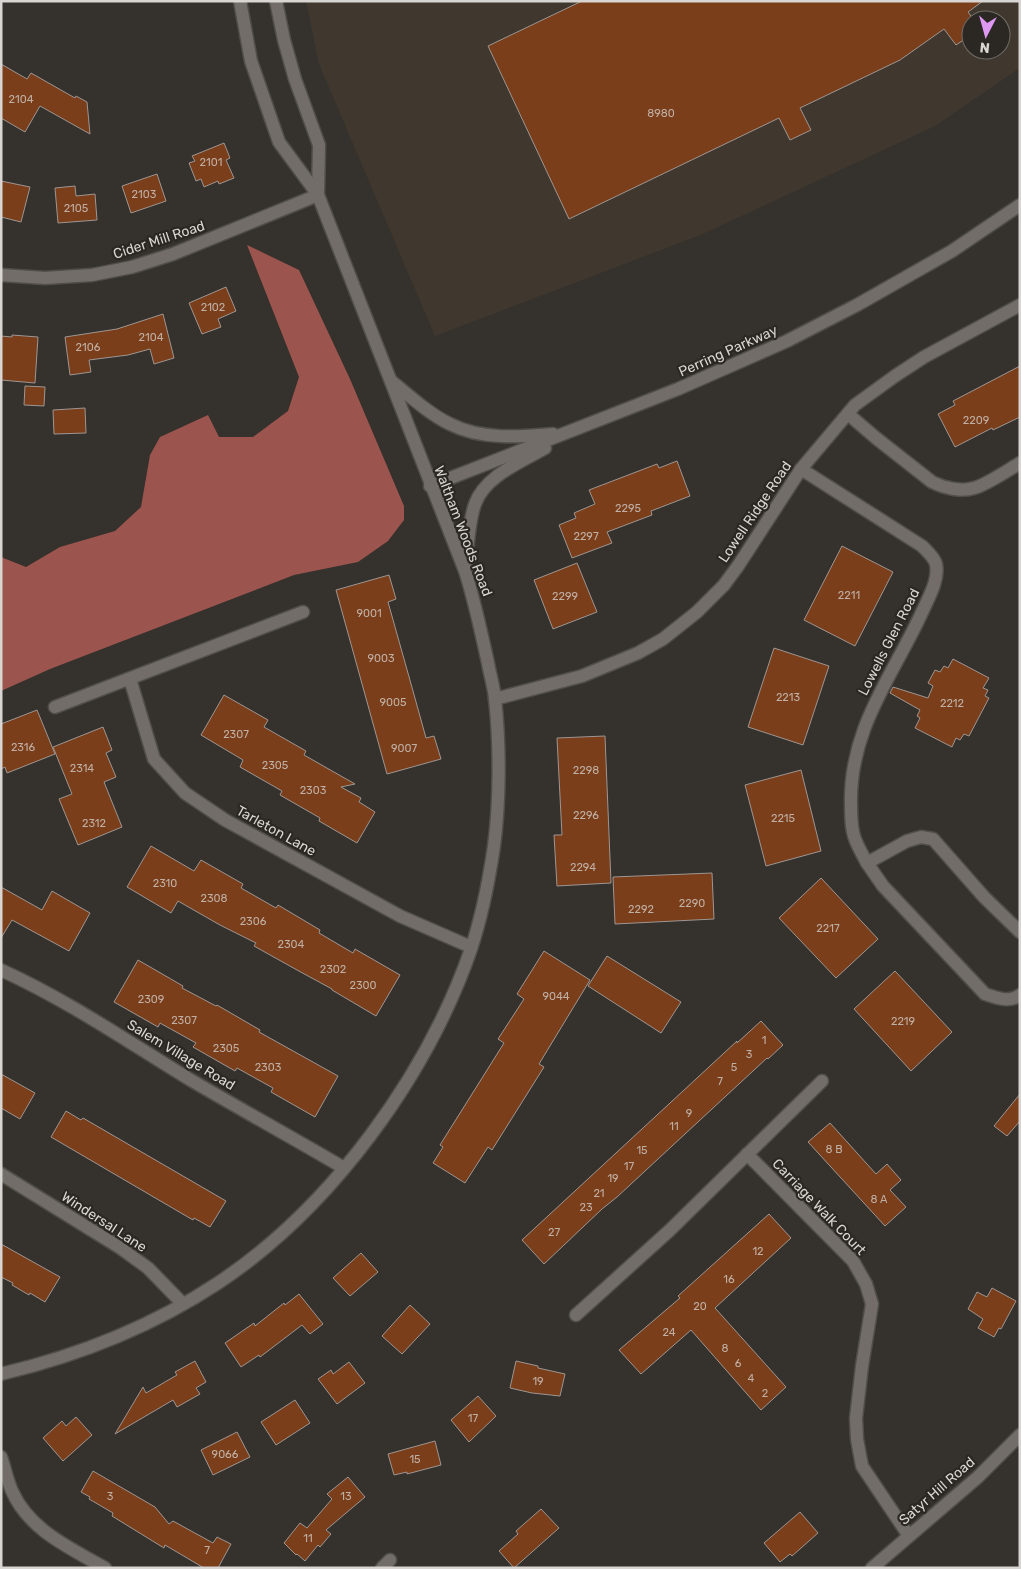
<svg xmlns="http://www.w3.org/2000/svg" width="1021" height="1569" font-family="Rubik,sans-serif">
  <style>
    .built { fill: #40382e; fill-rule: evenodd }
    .forest { fill: #9c554e }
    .building { fill: #7a3e1a; stroke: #9e9693 }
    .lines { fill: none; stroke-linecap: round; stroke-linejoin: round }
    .minor-casing { stroke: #514e49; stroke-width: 15 }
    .tertiary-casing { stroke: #514e49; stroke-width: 15 }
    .minor { stroke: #726d68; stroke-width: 12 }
    .tertiary { stroke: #726d68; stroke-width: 12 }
    .labels { text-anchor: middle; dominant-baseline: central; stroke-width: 4.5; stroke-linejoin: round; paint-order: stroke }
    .number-label { font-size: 11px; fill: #c0afa4 }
    .street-label { font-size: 14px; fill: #d8d5d2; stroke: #2b2722 }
  </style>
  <rect width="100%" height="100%" fill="#35312c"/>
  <path class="built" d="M306,1H1020V68L935,126L703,234L435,336L319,64ZM971,20H1001V50H971Z"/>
  <path class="forest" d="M247,245L299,270L350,379L404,506V520L388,541L358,562L294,575L50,669L1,691V557L26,567L60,547L115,531L141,507L150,455L160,437L208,415L219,437H253L288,411L299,377Z"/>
  <g class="building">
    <path d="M582,1H983L968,12L971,16V35L956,45L944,29L900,60L800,108L811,130L790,140L779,118L569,219L488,46Z"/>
    <path d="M1,64L27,79L31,73L75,98L76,96L87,102L90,134L40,106L25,132L1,118Z"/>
    <path d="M224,143L230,158L226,160L234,178L219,184L218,181L204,187L201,179L196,181L189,163L195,161L192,156Z"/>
    <path d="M157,174L166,201L131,213L122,186Z"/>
    <path d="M1,181L30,187L21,222L1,217Z"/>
    <path d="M75,186L76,196L95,194L97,220L58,223L55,188Z"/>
    <path d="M226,287L236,311L218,319L221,327L202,334L189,303Z"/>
    <path d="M163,314L174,358L154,364L150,349L128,355L89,360L91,372L70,375L65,337L117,329Z"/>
    <path d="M12,335L38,337L35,383L1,380V336L12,337Z"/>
    <path d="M1020,366V417L993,430L992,428L955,447L938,414L955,405L953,401Z"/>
    <path d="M25,386L45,387L44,406L24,405Z"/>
    <path d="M85,408L86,433L54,434L53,410Z"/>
    <path d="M677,461L690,496L651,511L652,515L607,532L612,543L572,558L559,525L576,518L574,513L595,504L589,490L657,464L659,468Z"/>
    <path d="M842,546L893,572L855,646L804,620Z"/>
    <path d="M577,563L597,612L553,629L534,580Z"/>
    <path d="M389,575L396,599L388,602L413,691L426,738L434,736L441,759L387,774L336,590Z"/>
    <path d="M774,648L829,666L803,745L748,727Z"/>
    <path d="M953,659L989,678L983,688L988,690L985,696L989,698L969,736L964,734L960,740L956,738L952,747L915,728L920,718L917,716L920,710L890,693L893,687L928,698L933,686L928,683L935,670L940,672L944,666L948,668Z"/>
    <path d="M224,695L268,720L264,727L306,751L304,755L355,784L341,787L361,798L359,802L375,812L357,843L319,821L320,818L280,795L282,791L240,767L243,760L201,735Z"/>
    <path d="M37,710L55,754L7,773L5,767L1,769V724Z"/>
    <path d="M103,727L112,750L106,753L116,777L104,782L122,827L78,845L59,799L72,794L53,747Z"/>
    <path d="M605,736L611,883L557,886L554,835H562L557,738Z"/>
    <path d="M801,770L821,851L766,866L745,785Z"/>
    <path d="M151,846L194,871L201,860L243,884L241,888L276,908L278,905L320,930L319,933L353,953L355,949L400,975L376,1016L332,990V989L297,970L254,946L256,943L220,925L178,901L171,913L127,887Z"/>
    <path d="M712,873L714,919L615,924L613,877Z"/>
    <path d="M821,878L878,939L836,978L779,918Z"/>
    <path d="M1,887L42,910L52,891L90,913L69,951L12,920L1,938Z"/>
    <path d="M544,951L590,980L539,1064L544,1067L492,1150L488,1147L465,1183L433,1163L443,1147L440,1145L504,1043L498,1039L524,999L517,994Z"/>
    <path d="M607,956L681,1002L661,1033L588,986Z"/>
    <path d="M138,960L183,986L182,988L216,1006L217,1005L260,1030L259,1032L338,1076L315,1117L271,1092L273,1088L237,1068L235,1071L193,1047L196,1043L160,1023L158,1027L114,1002Z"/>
    <path d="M895,971L952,1032L911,1071L854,1009Z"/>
    <path d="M761,1021L783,1045L768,1059L767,1058L617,1197L602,1209L544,1264L522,1240L737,1041V1043Z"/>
    <path d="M1,1074L35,1093L20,1119L1,1108Z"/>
    <path d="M1020,1094V1121L1007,1136L994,1126Z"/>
    <path d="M66,1111L81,1120L83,1118L226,1201L210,1227L194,1218L193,1220L51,1137Z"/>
    <path d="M830,1123L876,1174L887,1164L901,1180L890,1190L906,1207L885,1226L808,1142Z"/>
    <path d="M769,1214L791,1238L715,1308L786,1387L761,1410L691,1330L641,1374L619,1350L680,1298L678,1296Z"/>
    <path d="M1,1244L60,1277L45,1302L30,1293L29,1295L12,1285L13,1283L1,1277Z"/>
    <path d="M361,1253L378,1272L350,1296L333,1278Z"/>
    <path d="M992,1288L1016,1301L1001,1329L999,1328L994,1337L978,1328L983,1319L968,1309L977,1292L987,1297Z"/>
    <path d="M299,1294L323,1324L310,1334L302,1325L260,1357L259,1355L241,1367L225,1343L254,1323L255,1326L284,1303L285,1305Z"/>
    <path d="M410,1305L430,1324L402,1354L382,1336Z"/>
    <path d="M195,1361L206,1382L196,1388L200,1394L177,1407L173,1400L115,1434L143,1387L146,1393L177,1375L175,1372Z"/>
    <path d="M516,1361L538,1366V1368L565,1374L560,1396L532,1393L510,1388Z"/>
    <path d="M349,1362L365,1383L337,1404L318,1379L331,1370L333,1374Z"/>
    <path d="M478,1396L496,1416L469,1442L451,1420Z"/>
    <path d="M295,1400L310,1423L276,1445L261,1422Z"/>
    <path d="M76,1417L92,1435L63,1461L43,1438L62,1421L66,1426Z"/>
    <path d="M237,1432L250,1457L213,1475L201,1450Z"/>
    <path d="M435,1441L441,1465L407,1474V1472L394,1475L388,1454Z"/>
    <path d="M93,1471L155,1507L169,1524L173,1521L213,1543L217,1537L231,1544L218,1568H204L165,1545L164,1548L112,1516L113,1513L89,1499L90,1497L81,1492Z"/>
    <path d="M348,1477L365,1497L326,1530L331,1534L320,1547L318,1545L305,1561L297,1554L296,1555L284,1543L300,1523L307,1528L332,1499L327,1494Z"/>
    <path d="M541,1509L559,1528L514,1568L499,1551L518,1534L516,1531Z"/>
    <path d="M800,1512L818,1533L792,1556L790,1554L780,1562L764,1543Z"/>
  </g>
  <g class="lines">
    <g class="minor-casing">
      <g id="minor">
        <path d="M1,275L45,278L92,275L132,267L173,254L318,195"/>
        <path d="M848,414L876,438L932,482C944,488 961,492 974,488C986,485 1008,470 1020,463"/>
        <path d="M801,469L922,546C927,551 934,557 936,564C939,579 930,595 924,608C894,675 849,727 851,805C851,814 851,823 853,832C855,843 862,853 867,863"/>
        <path d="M130,679L154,759L185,793L225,820L400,916L471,947"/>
        <path d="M495,699L582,676L638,653L663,639L697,612L724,585L738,566L801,469L855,405L895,376L924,357L1020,305"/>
        <path d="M55,707L303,612"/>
        <path d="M1020,932L984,897L933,839L921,837L907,841L867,863L883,886L985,994C997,998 1009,1003 1020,995"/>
        <path d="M1,970C67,1000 127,1041 189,1079C240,1109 293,1138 344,1168"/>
        <path d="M747,1154L853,1261L866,1284L872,1304L862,1366L856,1418L857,1439L862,1466L909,1536"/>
        <path d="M1,1174L119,1247L148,1268L183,1304"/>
        <path d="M576,1315L670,1230L822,1081"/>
        <path d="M1,1457C5,1468 7,1480 12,1491C29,1530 70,1548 105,1568"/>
        <path d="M382,1568L390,1560"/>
      </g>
    </g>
    <g class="tertiary-casing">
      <g id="tertiary">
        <path d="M276,1L284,40L295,79L319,145L318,195"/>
        <path d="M391,381C410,396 429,414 450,424C481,440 520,437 553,434"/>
        <path d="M430,486L678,389L787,341L857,305L952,251L1020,205"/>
        <path d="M465,570C468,548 468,524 475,504C485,476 521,462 545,448"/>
        <path d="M1,1374C77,1356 153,1326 218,1283C331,1208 427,1076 471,949C482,916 489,880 494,846C500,801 500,744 495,699C494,687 490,675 488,663C481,632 475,602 465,571L318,195L279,142L251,61L240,1"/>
        <path d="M872,1568L978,1477L1020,1435"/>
      </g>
    </g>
    <use href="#minor" class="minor"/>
    <use href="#tertiary" class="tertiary"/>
  </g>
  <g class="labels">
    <g class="number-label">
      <text x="21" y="99">2104</text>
      <text x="661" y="113">8980</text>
      <text x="211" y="162">2101</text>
      <text x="144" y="194">2103</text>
      <text x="76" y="208">2105</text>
      <text x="213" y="307">2102</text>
      <text x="151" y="337">2104</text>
      <text x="88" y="347">2106</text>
      <text x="976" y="420">2209</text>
      <text x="628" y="508">2295</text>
      <text x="586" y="536">2297</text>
      <text x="849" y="595">2211</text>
      <text x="565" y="596">2299</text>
      <text x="369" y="613">9001</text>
      <text x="381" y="658">9003</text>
      <text x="788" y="697">2213</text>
      <text x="393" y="702">9005</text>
      <text x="952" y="703">2212</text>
      <text x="236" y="734">2307</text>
      <text x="23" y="747">2316</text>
      <text x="404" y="748">9007</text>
      <text x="275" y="765">2305</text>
      <text x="82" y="768">2314</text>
      <text x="586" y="770">2298</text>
      <text x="313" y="790">2303</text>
      <text x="586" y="815">2296</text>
      <text x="783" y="818">2215</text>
      <text x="94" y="823">2312</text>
      <text x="583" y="867">2294</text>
      <text x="165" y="883">2310</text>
      <text x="214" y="898">2308</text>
      <text x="692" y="903">2290</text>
      <text x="641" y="909">2292</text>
      <text x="253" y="921">2306</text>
      <text x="828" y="928">2217</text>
      <text x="291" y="944">2304</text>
      <text x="333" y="969">2302</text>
      <text x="363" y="985">2300</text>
      <text x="556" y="996">9044</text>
      <text x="151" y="999">2309</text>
      <text x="184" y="1020">2307</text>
      <text x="903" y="1021">2219</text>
      <text x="764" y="1040">1</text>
      <text x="226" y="1048">2305</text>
      <text x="749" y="1054">3</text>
      <text x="268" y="1067">2303</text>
      <text x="734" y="1067">5</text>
      <text x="720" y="1081">7</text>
      <text x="689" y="1113">9</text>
      <text x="674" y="1126">11</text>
      <text x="834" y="1149">8 B</text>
      <text x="642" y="1150">15</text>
      <text x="629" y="1166">17</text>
      <text x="613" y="1178">19</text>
      <text x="599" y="1193">21</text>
      <text x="879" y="1199">8 A</text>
      <text x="586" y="1207">23</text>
      <text x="554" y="1232">27</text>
      <text x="758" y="1251">12</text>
      <text x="729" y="1279">16</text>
      <text x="700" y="1306">20</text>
      <text x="669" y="1332">24</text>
      <text x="725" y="1348">8</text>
      <text x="738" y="1363">6</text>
      <text x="751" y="1378">4</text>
      <text x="538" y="1381">19</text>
      <text x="765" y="1393">2</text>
      <text x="473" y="1418">17</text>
      <text x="225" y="1454">9066</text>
      <text x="415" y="1459">15</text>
      <text x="110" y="1496">3</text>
      <text x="346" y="1496">13</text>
      <text x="308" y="1538">11</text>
      <text x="207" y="1550">7</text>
    </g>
    <g class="street-label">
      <text transform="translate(159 240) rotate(-18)">Cider Mill Road</text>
      <text transform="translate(728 351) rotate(-24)">Perring Parkway</text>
      <text transform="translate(755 512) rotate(-56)">Lowell Ridge Road</text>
      <text transform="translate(463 531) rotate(69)">Waltham Woods Road</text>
      <text transform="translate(889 642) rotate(-63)">Lowells Glen Road</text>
      <text transform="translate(276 831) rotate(29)">Tarleton Lane</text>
      <text transform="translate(181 1055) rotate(31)">Salem Village Road</text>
      <text transform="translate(819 1207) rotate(46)">Carriage Walk Court</text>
      <text transform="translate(104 1222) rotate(33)">Windersal Lane</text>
      <text transform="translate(937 1491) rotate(-41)">Satyr Hill Road</text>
    </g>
  </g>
  <rect width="1021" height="1569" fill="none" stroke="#d8d5d2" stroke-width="5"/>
  <g transform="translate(986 35) rotate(186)"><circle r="24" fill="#2b2722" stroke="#706d68"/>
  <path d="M0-4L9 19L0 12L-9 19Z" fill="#de98f2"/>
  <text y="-8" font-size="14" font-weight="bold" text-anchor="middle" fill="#d8d5d2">N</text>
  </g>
</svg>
